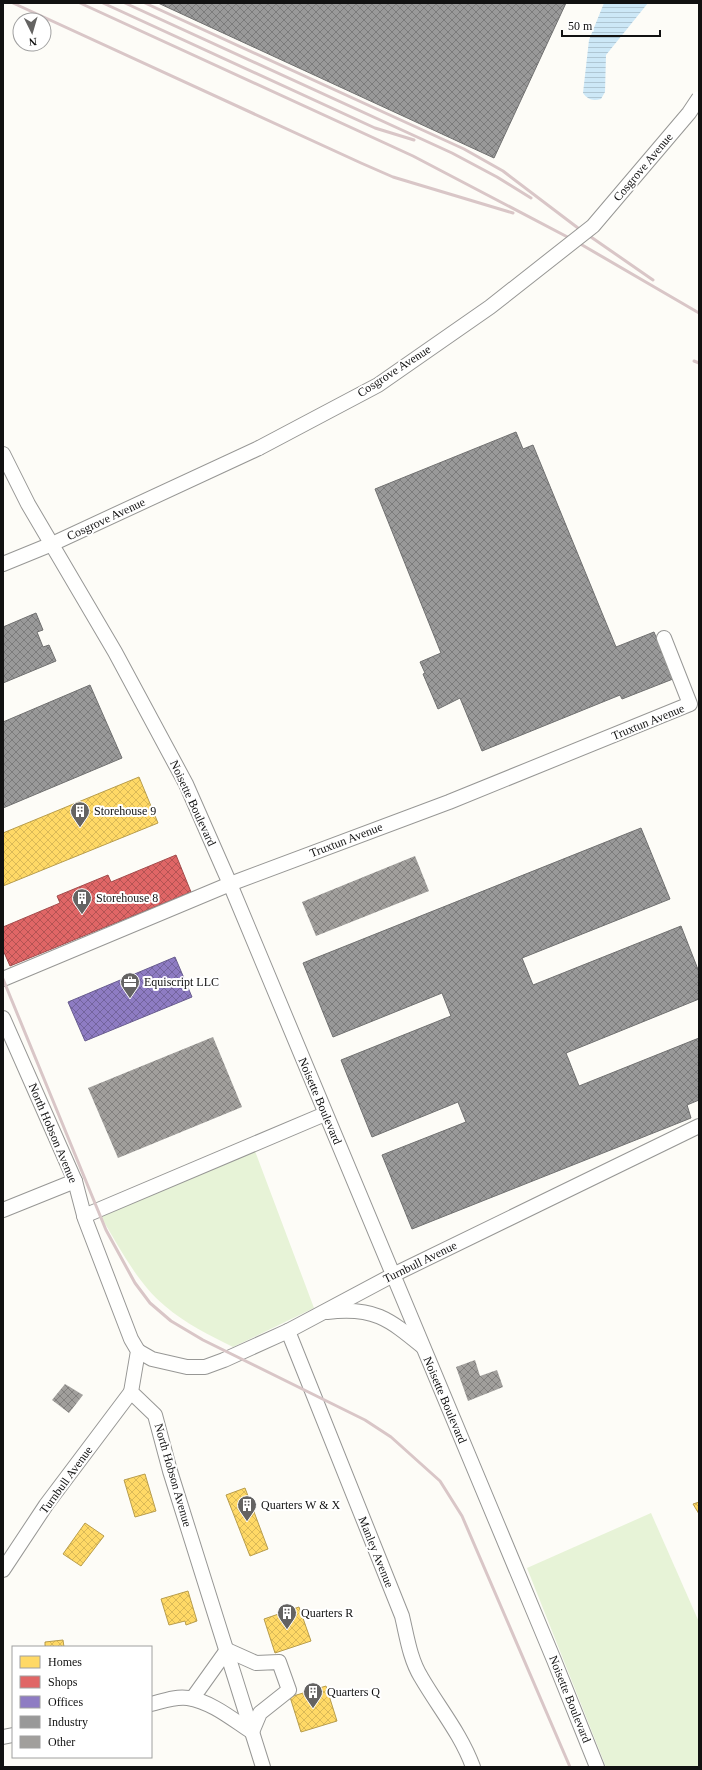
<svg xmlns="http://www.w3.org/2000/svg" width="702" height="1770" font-family="'Times New Roman',serif">
  <style>
    .grass { fill: #e7f3d7 }
    .water { fill: url(#water-rules) }
    .homes { fill: url(#homes-cross-hatch); stroke: #b89d4c }
    .shops { fill: url(#shops-cross-hatch); stroke: #a24c4c }
    .offices { fill: url(#offices-cross-hatch); stroke: #685c8e }
    .industry { fill: url(#industry-cross-hatch); stroke: #707070 }
    .building { fill: url(#building-cross-hatch) }
    .lines { fill: none; stroke-linecap: round; stroke-linejoin: round }
    .minor-casing { stroke: #979795; stroke-width: 16 }
    .minor { stroke: #fffffe; stroke-width: 14 }
    .rail { stroke: #d9c6c7; stroke-width: 3 }
    .minor-bridge-casing { stroke: #979795; stroke-width: 16; stroke-linecap: butt }
    .minor-bridge { stroke: #fffffe; stroke-width: 14 }
    .labels { text-anchor: middle; dominant-baseline: central; stroke-width: 4; stroke-linejoin: round; paint-order: stroke }
    .street-label { font-size: 12px; fill: #111; stroke: #fff }
    .poi-label { font-size: 12px; fill: #111; stroke: #fff; text-anchor: start }
  </style>
  <defs>
    <pattern id="water-rules" width="6" height="5" patternUnits="userSpaceOnUse"><rect width="6" height="5" fill="#cde8f7"/><path d="M0 2.5h6" fill="none" stroke="#afc6d3"/></pattern>
    <pattern id="homes-cross-hatch" width="8" height="8" patternUnits="userSpaceOnUse"><rect width="8" height="8" fill="#ffd966"/><path d="M0 0l8 8M0 8l8-8" fill="none" stroke="#dab957"/></pattern>
    <pattern id="shops-cross-hatch" width="8" height="8" patternUnits="userSpaceOnUse"><rect width="8" height="8" fill="#e06666"/><path d="M0 0l8 8M0 8l8-8" fill="none" stroke="#b45353"/></pattern>
    <pattern id="offices-cross-hatch" width="8" height="8" patternUnits="userSpaceOnUse"><rect width="8" height="8" fill="#8e7cc3"/><path d="M0 0l8 8M0 8l8-8" fill="none" stroke="#73649d"/></pattern>
    <pattern id="industry-cross-hatch" width="8" height="8" patternUnits="userSpaceOnUse"><rect width="8" height="8" fill="#999"/><path d="M0 0l8 8M0 8l8-8" fill="none" stroke="#7b7b7b"/></pattern>
    <pattern id="building-cross-hatch" width="8" height="8" patternUnits="userSpaceOnUse"><rect width="8" height="8" fill="#a19f9c"/><path d="M0 0l8 8M0 8l8-8" fill="none" stroke="#82807e"/></pattern>
  </defs>
  <rect width="100%" height="100%" fill="#fdfcf7"/>
  <g class="grass">
    <path d="M255,1151L314,1308L233,1347C209,1335 186,1324 165,1306C137,1283 120,1248 101,1217Z"/>
    <path d="M651,1513L699,1622V1767H606L527,1568Z"/>
  </g>
  <path class="water" d="M604,3H648L606,55L605,92L601,99C593,101 588,100 583,93L589,40Z"/>
  <g class="homes">
    <path d="M139,777L158,823L3,886V833Z"/>
    <path d="M145,1474L156,1511L135,1517L124,1480Z"/>
    <path d="M245,1488L268,1549L250,1556L226,1495Z"/>
    <path d="M699,1502V1514L693,1504Z"/>
    <path d="M85,1523L104,1536L81,1566L63,1554Z"/>
    <path d="M188,1591L197,1621L186,1625L185,1621L169,1625L161,1599Z"/>
    <path d="M299,1607L311,1641L275,1653L264,1619Z"/>
    <path d="M63,1640L64,1647H45V1642Z"/>
    <path d="M326,1686L337,1721L301,1732L290,1697Z"/>
  </g>
  <path class="shops" d="M176,855L191,892L10,966L3,950V927L60,903L57,896L108,875L111,882Z"/>
  <path class="offices" d="M175,957L192,997L85,1041L68,1002Z"/>
  <g class="industry">
    <path d="M158,3H566L494,158Z"/>
    <path d="M516,432L523,449L533,445L616,647L654,632L673,679L622,699L620,695L482,751L460,698L438,709L423,674L425,673L420,662L441,653L375,489Z"/>
    <path d="M36,613L43,630L37,632L43,647L49,645L56,661L3,683V627Z"/>
    <path d="M90,685L122,758L3,808V722Z"/>
    <path d="M641,828L670,899L522,958L533,985L681,926L699,972V999L566,1053L579,1086L699,1038V1100L687,1105L691,1118L412,1229L382,1155L466,1122L458,1102L372,1137L341,1060L451,1016L442,993L333,1037L303,963Z"/>
  </g>
  <g class="building">
    <path d="M415,856L429,891L316,936L302,902Z"/>
    <path d="M213,1037L242,1107L118,1158L88,1088Z"/>
    <path d="M475,1360L480,1376L497,1370L503,1387L468,1401L456,1367Z"/>
    <path d="M65,1384L83,1395L69,1413L52,1400Z"/>
  </g>
  <g class="lines">
    <g class="minor-casing">
      <g id="minor">
        <path d="M3,454L28,504L115,652L186,784L230,884L554,1660L597,1767"/>
        <path d="M3,564L52,544L259,448"/>
        <path d="M3,979L230,884L449,802L690,704L664,638"/>
        <path d="M3,1018L75,1181L85,1219L131,1339L138,1351L131,1392L155,1415L170,1471L263,1767"/>
        <path d="M3,1210L75,1181"/>
        <path d="M84,1216L325,1114"/>
        <path d="M327,1312C373,1306 389,1319 422,1346"/>
        <path d="M288,1331L402,1616C407,1637 410,1659 421,1677C439,1708 461,1734 473,1767"/>
        <path d="M138,1351L152,1359L187,1367H205L224,1360L288,1331L393,1275L699,1126"/>
        <path d="M3,1570L46,1505L131,1392"/>
        <path d="M151,1704C163,1701 176,1696 188,1698C212,1702 232,1719 252,1732L260,1713L289,1690L279,1662L256,1663L227,1650L192,1699"/>
        <path d="M3,1737L13,1735"/>
      </g>
    </g>
    <use href="#minor" class="minor"/>
    <g class="rail">
      <path d="M13,3L361,163L393,177L513,213"/>
      <path d="M80,3L413,156L577,242L699,313"/>
      <path d="M103,3L375,128L414,140"/>
      <path d="M125,3L452,153L497,177L531,198"/>
      <path d="M145,3L464,149L503,171L578,228L653,280"/>
      <path d="M694,361L699,363"/>
      <path d="M3,979L106,1230L135,1283L150,1303L171,1321L203,1340L365,1420L391,1437L440,1481L462,1516L570,1767"/>
    </g>
    <g class="minor-bridge-casing">
      <path id="minor-bridge" d="M259,448L378,385L490,307L593,226L689,113L699,98"/>
    </g>
    <use href="#minor-bridge" class="minor-bridge"/>
  </g>
  <defs>
    <g id="building-pin" transform="scale(1)"><path d="M0 17L-7.5 6A9.5 9.5 0 1 1 7.5 6Z" fill="#646362" stroke="#fff"/><path d="M-4-6H4V6H1V3H-1V6H-4ZM-2.5-4.3h1.7v1.8h-1.7ZM.8-4.3h1.7v1.8H.8ZM-2.5-1h1.7V.8h-1.7ZM.8-1h1.7V.8H.8Z" fill="#fff"/></g>
    <g id="office-pin" transform="scale(1)"><path d="M0 17L-7.5 6A9.5 9.5 0 1 1 7.5 6Z" fill="#646362" stroke="#fff"/><path d="M-6-3h4V-5.5h4V-3h4V5H-6ZM-1-4.5V-3h2v-1.5ZM-6 0V1H6V0Z" fill="#fff"/></g>
  </defs>
  <g fill-rule="evenodd">
    <use href="#building-pin" x="80" y="811"/>
    <use href="#building-pin" x="82" y="898"/>
    <use href="#office-pin" x="130" y="982"/>
    <use href="#building-pin" x="247" y="1505"/>
    <use href="#building-pin" x="287" y="1613"/>
    <use href="#building-pin" x="313" y="1692"/>
  </g>
  <g class="labels">
    <g class="street-label">
      <text transform="translate(643 167) rotate(-50)">Cosgrove Avenue</text>
      <text transform="translate(394 371) rotate(-33)">Cosgrove Avenue</text>
      <text transform="translate(106 519) rotate(-25)">Cosgrove Avenue</text>
      <text transform="translate(648 722) rotate(-22)">Truxtun Avenue</text>
      <text transform="translate(193 803) rotate(65)">Noisette Boulevard</text>
      <text transform="translate(346 840) rotate(-21)">Truxtun Avenue</text>
      <text transform="translate(320 1101) rotate(67)">Noisette Boulevard</text>
      <text transform="translate(53 1133) rotate(67)">North Hobson Avenue</text>
      <text transform="translate(420 1262) rotate(-26)">Turnbull Avenue</text>
      <text transform="translate(445 1400) rotate(67)">Noisette Boulevard</text>
      <text transform="translate(173 1475) rotate(74)">North Hobson Avenue</text>
      <text transform="translate(66 1480) rotate(-54)">Turnbull Avenue</text>
      <text transform="translate(376 1552) rotate(68)">Manley Avenue</text>
      <text transform="translate(570 1699) rotate(68)">Noisette Boulevard</text>
    </g>
    <g class="poi-label">
      <text x="94" y="811">Storehouse 9</text>
      <text x="96" y="898">Storehouse 8</text>
      <text x="144" y="982">Equiscript LLC</text>
      <text x="261" y="1505">Quarters W &amp; X</text>
      <text x="301" y="1613">Quarters R</text>
      <text x="327" y="1692">Quarters Q</text>
    </g>
  </g>
  <rect width="702" height="1770" fill="none" stroke="#111111" stroke-width="8"/>
  <rect x="12" y="1646" width="140" height="112" fill="#ffffff" stroke="#a0a0a0"/>
  <rect x="20" y="1656" width="20" height="12" fill="#ffd966" stroke="#a0a0a0"/>
  <text x="48" y="1666" font-size="12" fill="#111111">Homes</text>
  <rect x="20" y="1676" width="20" height="12" fill="#e06666" stroke="#a0a0a0"/>
  <text x="48" y="1686" font-size="12" fill="#111111">Shops</text>
  <rect x="20" y="1696" width="20" height="12" fill="#8e7cc3" stroke="#a0a0a0"/>
  <text x="48" y="1706" font-size="12" fill="#111111">Offices</text>
  <rect x="20" y="1716" width="20" height="12" fill="#999999" stroke="#a0a0a0"/>
  <text x="48" y="1726" font-size="12" fill="#111111">Industry</text>
  <rect x="20" y="1736" width="20" height="12" fill="#a19f9c" stroke="#a0a0a0"/>
  <text x="48" y="1746" font-size="12" fill="#111111">Other</text>
  <g transform="translate(32 32) rotate(175)"><circle r="19" fill="#ffffff" stroke="#a0a0a0"/>
  <path d="M0-3L7 15L0 10L-7 15Z" fill="#646362"/>
  <text y="-6" font-size="11" font-weight="bold" text-anchor="middle" fill="#111111">N</text>
  </g>
  <path d="M562 30v6h98v-6" fill="none" stroke="#111111" stroke-width="2"/>
  <text x="568" y="30" font-size="12" fill="#111111" stroke="#ffffff" stroke-width="3" paint-order="stroke">50 m</text>
</svg>
